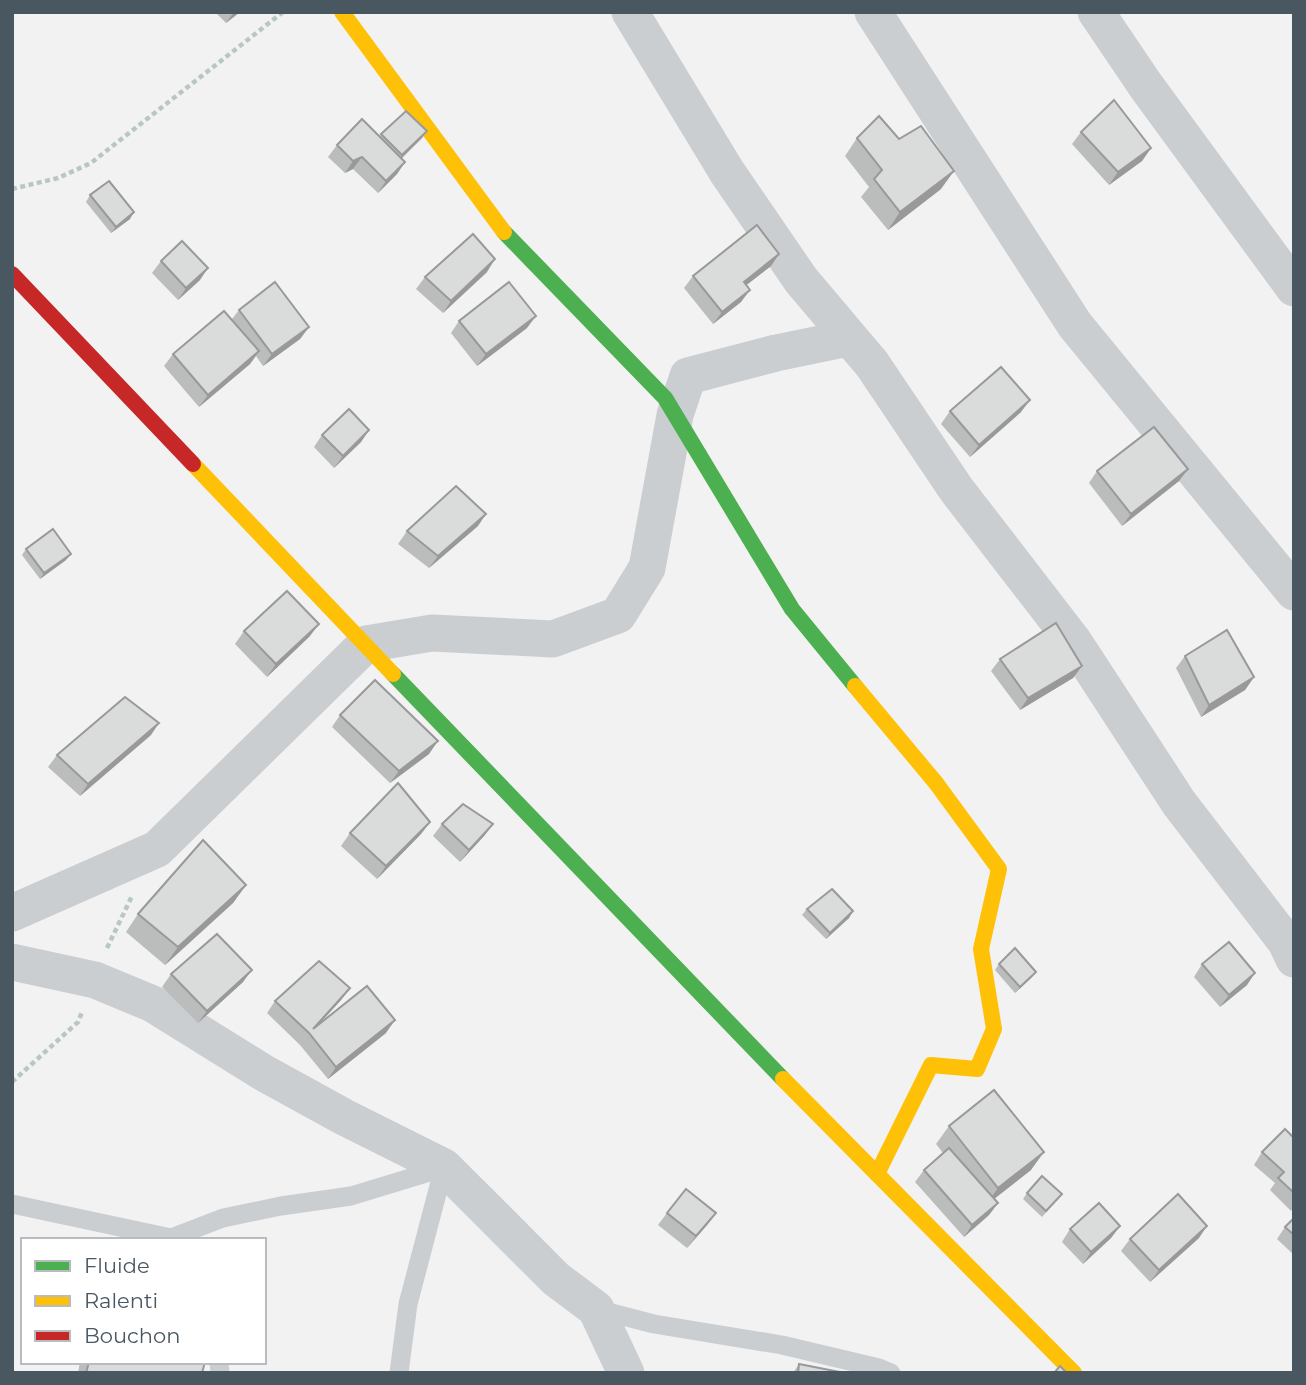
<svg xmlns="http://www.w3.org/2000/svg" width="1306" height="1385" font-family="Montserrat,sans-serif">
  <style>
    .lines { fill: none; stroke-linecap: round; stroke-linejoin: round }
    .path { stroke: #b9c7c1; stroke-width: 4.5; stroke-dasharray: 5 3.5; stroke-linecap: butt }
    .lane { stroke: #cbced1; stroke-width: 19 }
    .street { stroke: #cbced1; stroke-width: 37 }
    .fast { stroke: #4caf50; stroke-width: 16 }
    .slow { stroke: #ffc107; stroke-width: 16 }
    .jam { stroke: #c62828; stroke-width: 16 }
    .wall { fill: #bbbcbc }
    .shaded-wall { fill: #999 }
    .building { fill: #dadbdb; stroke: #999; stroke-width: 2 }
  </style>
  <rect width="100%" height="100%" fill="#f3f2f2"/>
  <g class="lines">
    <g class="path">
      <path d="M12,189L58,178L91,163L283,12"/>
      <path d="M107,948L132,896"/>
      <path d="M12,1082L78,1022L82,1012"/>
    </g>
    <g class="lane">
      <path d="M12,1204L171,1238L223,1218L281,1206L351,1196L443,1168"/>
      <path d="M596,1309L654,1324L782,1345L879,1368L891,1373"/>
      <path d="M219,1362L220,1373"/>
      <path d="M399,1373L408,1304L444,1167"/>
    </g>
    <g class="street">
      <path d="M630,12L727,172L801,280L872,364L956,489L1074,642L1179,803L1286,942L1294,959"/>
      <path d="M873,12L1075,325L1294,592"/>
      <path d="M1096,12L1146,86L1294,288"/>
      <path d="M12,913L157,849L366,644L432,633L553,639L618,615L647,568L675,415L688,376L776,353L849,338"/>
      <path d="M12,962L95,980L153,1004L264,1073L344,1117L444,1167L556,1279L596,1309L626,1373"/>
    </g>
    <g class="fast">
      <path d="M504,232L665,398L792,609L855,686"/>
      <path d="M393,674L783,1079"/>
    </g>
    <g class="slow">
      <path d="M342,12L504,232"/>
      <path d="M193,464L393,674"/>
      <path d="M855,686L936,783L999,869L981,949L994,1029L977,1069L931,1065L877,1174"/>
      <path d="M783,1079L1074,1373"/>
    </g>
    <path class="jam" d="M12,274L193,464"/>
  </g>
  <g class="wall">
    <path d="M215,12H240L226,23Z"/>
    <path d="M427,131L422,138L401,158L405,162L397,174L378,193L353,169L345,173L328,157L337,145L380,136L381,134Z"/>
    <path d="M1081,132L1151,148L1142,161L1109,185L1072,144Z"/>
    <path d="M857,138L941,189L888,230L861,197L869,187L845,156Z"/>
    <path d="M90,195L130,219L111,233L86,202Z"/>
    <path d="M779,254L771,266L746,285L741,302L713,324L684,288L693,276Z"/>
    <path d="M161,261L200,280L178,300L152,273Z"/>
    <path d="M487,272L443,313L416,289L425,277Z"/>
    <path d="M239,310L309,327L300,339L263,366L256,356L250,364L199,407L164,366L173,354L232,319Z"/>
    <path d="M459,321L527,328L477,366L451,333Z"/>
    <path d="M950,411L1021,412L970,457L941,424Z"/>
    <path d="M369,430L361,442L334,468L314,447L322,435Z"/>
    <path d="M1188,469L1179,481L1122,526L1089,483L1097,471Z"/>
    <path d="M478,526L429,568L398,544L407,531Z"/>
    <path d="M26,549L66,560L40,579L22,555Z"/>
    <path d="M244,631L310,636L267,677L235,644Z"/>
    <path d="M1185,656L1254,677L1245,690L1201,717L1176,668Z"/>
    <path d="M1000,659L1082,666L1073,678L1020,710L991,671Z"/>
    <path d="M340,715L429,754L390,783L332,727Z"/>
    <path d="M151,735L80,796L48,767L57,755Z"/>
    <path d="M430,822L421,834L377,879L341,846L350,833Z"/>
    <path d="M442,824H493L484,836L460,862L433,836Z"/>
    <path d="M246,885L233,903L165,965L126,932L138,914Z"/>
    <path d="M807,909L853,911L849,918L826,939L802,915Z"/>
    <path d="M999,964L1036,972L1031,978L1015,993L995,970Z"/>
    <path d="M1202,964L1247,985L1220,1007L1194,977Z"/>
    <path d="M171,974L243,982L198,1023L162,987Z"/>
    <path d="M350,988L341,1000L322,1021L386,1033L328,1079L300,1045L267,1013L275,1001Z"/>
    <path d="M949,1126L1031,1170L994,1199L998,1203L989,1215L964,1237L915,1182L924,1170L943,1153L936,1144Z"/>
    <path d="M1294,1138V1207L1291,1211L1270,1190L1275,1183L1254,1165L1262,1152Z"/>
    <path d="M1027,1193L1062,1194L1042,1217L1023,1199Z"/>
    <path d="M667,1213H716L707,1225L687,1248L658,1225Z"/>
    <path d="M1294,1218V1255L1277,1239L1285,1227Z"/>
    <path d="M1120,1226L1111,1238L1083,1264L1062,1242L1070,1229Z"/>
    <path d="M1199,1238L1150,1282L1121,1251L1130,1239Z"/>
    <path d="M80,1362H205L202,1373H78Z"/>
    <path d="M799,1364L845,1373H793Z"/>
  </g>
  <g class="shaded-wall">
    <path d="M234,12H240L226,23Z"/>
    <path d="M427,131L422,138L398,162L402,155Z"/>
    <path d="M1151,148L1142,161L1109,185L1118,172Z"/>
    <path d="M362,157L353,169L345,173L353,161Z"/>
    <path d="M405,162L397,174L378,193L386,181Z"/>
    <path d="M954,171L941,189L888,230L900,212Z"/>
    <path d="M134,212L130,219L111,233L116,227Z"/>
    <path d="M779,254L771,266L735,294L744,282Z"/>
    <path d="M495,259L487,272L443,313L451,301Z"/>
    <path d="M208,268L200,280L178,300L186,288Z"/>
    <path d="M750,290L741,302L713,324L722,312Z"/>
    <path d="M536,316L527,328L477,366L486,354Z"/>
    <path d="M309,327L300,339L263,366L272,354Z"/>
    <path d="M259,351L250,364L199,407L208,395Z"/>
    <path d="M1030,400L1021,412L970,457L979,445Z"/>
    <path d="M369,430L361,442L334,468L343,456Z"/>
    <path d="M1188,469L1179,481L1122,526L1131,514Z"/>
    <path d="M486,514L478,526L429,568L438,556Z"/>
    <path d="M71,554L66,560L40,579L44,573Z"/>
    <path d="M319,624L310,636L267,677L276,664Z"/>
    <path d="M1082,666L1073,678L1020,710L1028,698Z"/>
    <path d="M1254,677L1245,690L1201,717L1209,705Z"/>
    <path d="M159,723L151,735L80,796L88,784Z"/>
    <path d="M438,741L429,754L390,783L399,771Z"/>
    <path d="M430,822L421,834L377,879L386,866Z"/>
    <path d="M493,824L484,836L460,862L469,850Z"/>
    <path d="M246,885L233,903L165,965L178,947Z"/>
    <path d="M853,911L849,918L826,939L830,933Z"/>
    <path d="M252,970L243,982L198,1023L207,1011Z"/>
    <path d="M1036,972L1031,978L1015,993L1020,987Z"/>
    <path d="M1255,973L1247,985L1220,1007L1229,995Z"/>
    <path d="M350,988L341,1000L310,1034L313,1029Z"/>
    <path d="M395,1020L386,1033L328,1079L336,1067Z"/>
    <path d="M1044,1152L1031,1170L985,1206L998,1188Z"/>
    <path d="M998,1203L989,1215L964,1237L972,1225Z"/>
    <path d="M716,1213L707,1225L687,1248L696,1236Z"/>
    <path d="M1120,1226L1111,1238L1083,1264L1091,1252Z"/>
    <path d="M1207,1226L1199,1238L1150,1282L1159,1270Z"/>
  </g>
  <g class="building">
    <path d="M1114,100L1151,148L1118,172L1081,132Z"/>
    <path d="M406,111L427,131L402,155L381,134Z"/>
    <path d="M879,116L899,139L921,126L954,171L900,212L874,179L882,170L857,138Z"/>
    <path d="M362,119L405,162L386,181L362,157L353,161L337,145Z"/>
    <path d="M109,181L134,212L116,227L90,195Z"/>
    <path d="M757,225L779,254L744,282L750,290L722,312L693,276Z"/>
    <path d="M473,234L495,259L451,301L425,277Z"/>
    <path d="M182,241L208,268L186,288L161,261Z"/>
    <path d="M275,282L309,327L272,354L239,310Z"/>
    <path d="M509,282L536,316L486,354L459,321Z"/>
    <path d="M224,311L259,351L208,395L173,354Z"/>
    <path d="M1001,367L1030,400L979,445L950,411Z"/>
    <path d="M349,409L369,430L343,456L322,435Z"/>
    <path d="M1154,427L1188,469L1131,514L1097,471Z"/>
    <path d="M456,486L486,514L438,556L407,531Z"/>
    <path d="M53,529L71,554L44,573L26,549Z"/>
    <path d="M287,591L319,624L276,664L244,631Z"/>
    <path d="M1056,623L1082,666L1028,698L1000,659Z"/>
    <path d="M1227,630L1254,677L1209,705L1185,656Z"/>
    <path d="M375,680L438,741L399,771L340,715Z"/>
    <path d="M125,697L159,723L88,784L57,755Z"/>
    <path d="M398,783L430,822L386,866L350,833Z"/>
    <path d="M463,804L493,824L469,850L442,824Z"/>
    <path d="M203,840L246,885L178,947L138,914Z"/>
    <path d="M832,889L853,911L830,933L807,909Z"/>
    <path d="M217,934L252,970L207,1011L171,974Z"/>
    <path d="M1229,942L1255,973L1229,995L1202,964Z"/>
    <path d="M1015,948L1036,972L1020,987L999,964Z"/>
    <path d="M319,961L350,988L313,1029L367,986L395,1020L336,1067L309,1033L275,1001Z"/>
    <path d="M994,1090L1044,1152L998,1188L949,1126Z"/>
    <path d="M1285,1129L1294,1138V1193L1278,1178L1284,1172L1262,1152Z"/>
    <path d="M949,1148L998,1203L972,1225L924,1170Z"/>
    <path d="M1042,1176L1062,1194L1046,1211L1027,1193Z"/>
    <path d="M686,1189L716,1213L696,1236L667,1213Z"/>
    <path d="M1178,1194L1207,1226L1159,1270L1130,1239Z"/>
    <path d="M1099,1203L1120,1226L1091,1252L1070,1229Z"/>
    <path d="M1294,1218V1235L1285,1227Z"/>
    <path d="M89,1362H205L202,1373H86Z"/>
    <path d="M799,1364L845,1373H798Z"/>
    <path d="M1060,1366L1067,1373H1054Z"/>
  </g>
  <rect width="1306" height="1385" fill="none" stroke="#485760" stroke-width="28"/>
  <rect x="21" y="1238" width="245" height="126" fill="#ffffff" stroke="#b6bcbf" stroke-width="2"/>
  <rect x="35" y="1261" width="35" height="10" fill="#4caf50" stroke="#b6bcbf" stroke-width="2"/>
  <text x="84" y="1273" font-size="21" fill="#485760">Fluide</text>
  <rect x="35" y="1296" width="35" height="10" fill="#ffc107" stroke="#b6bcbf" stroke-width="2"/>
  <text x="84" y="1308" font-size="21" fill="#485760">Ralenti</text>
  <rect x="35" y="1331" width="35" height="10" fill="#c62828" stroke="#b6bcbf" stroke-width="2"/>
  <text x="84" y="1343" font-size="21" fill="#485760">Bouchon</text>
</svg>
